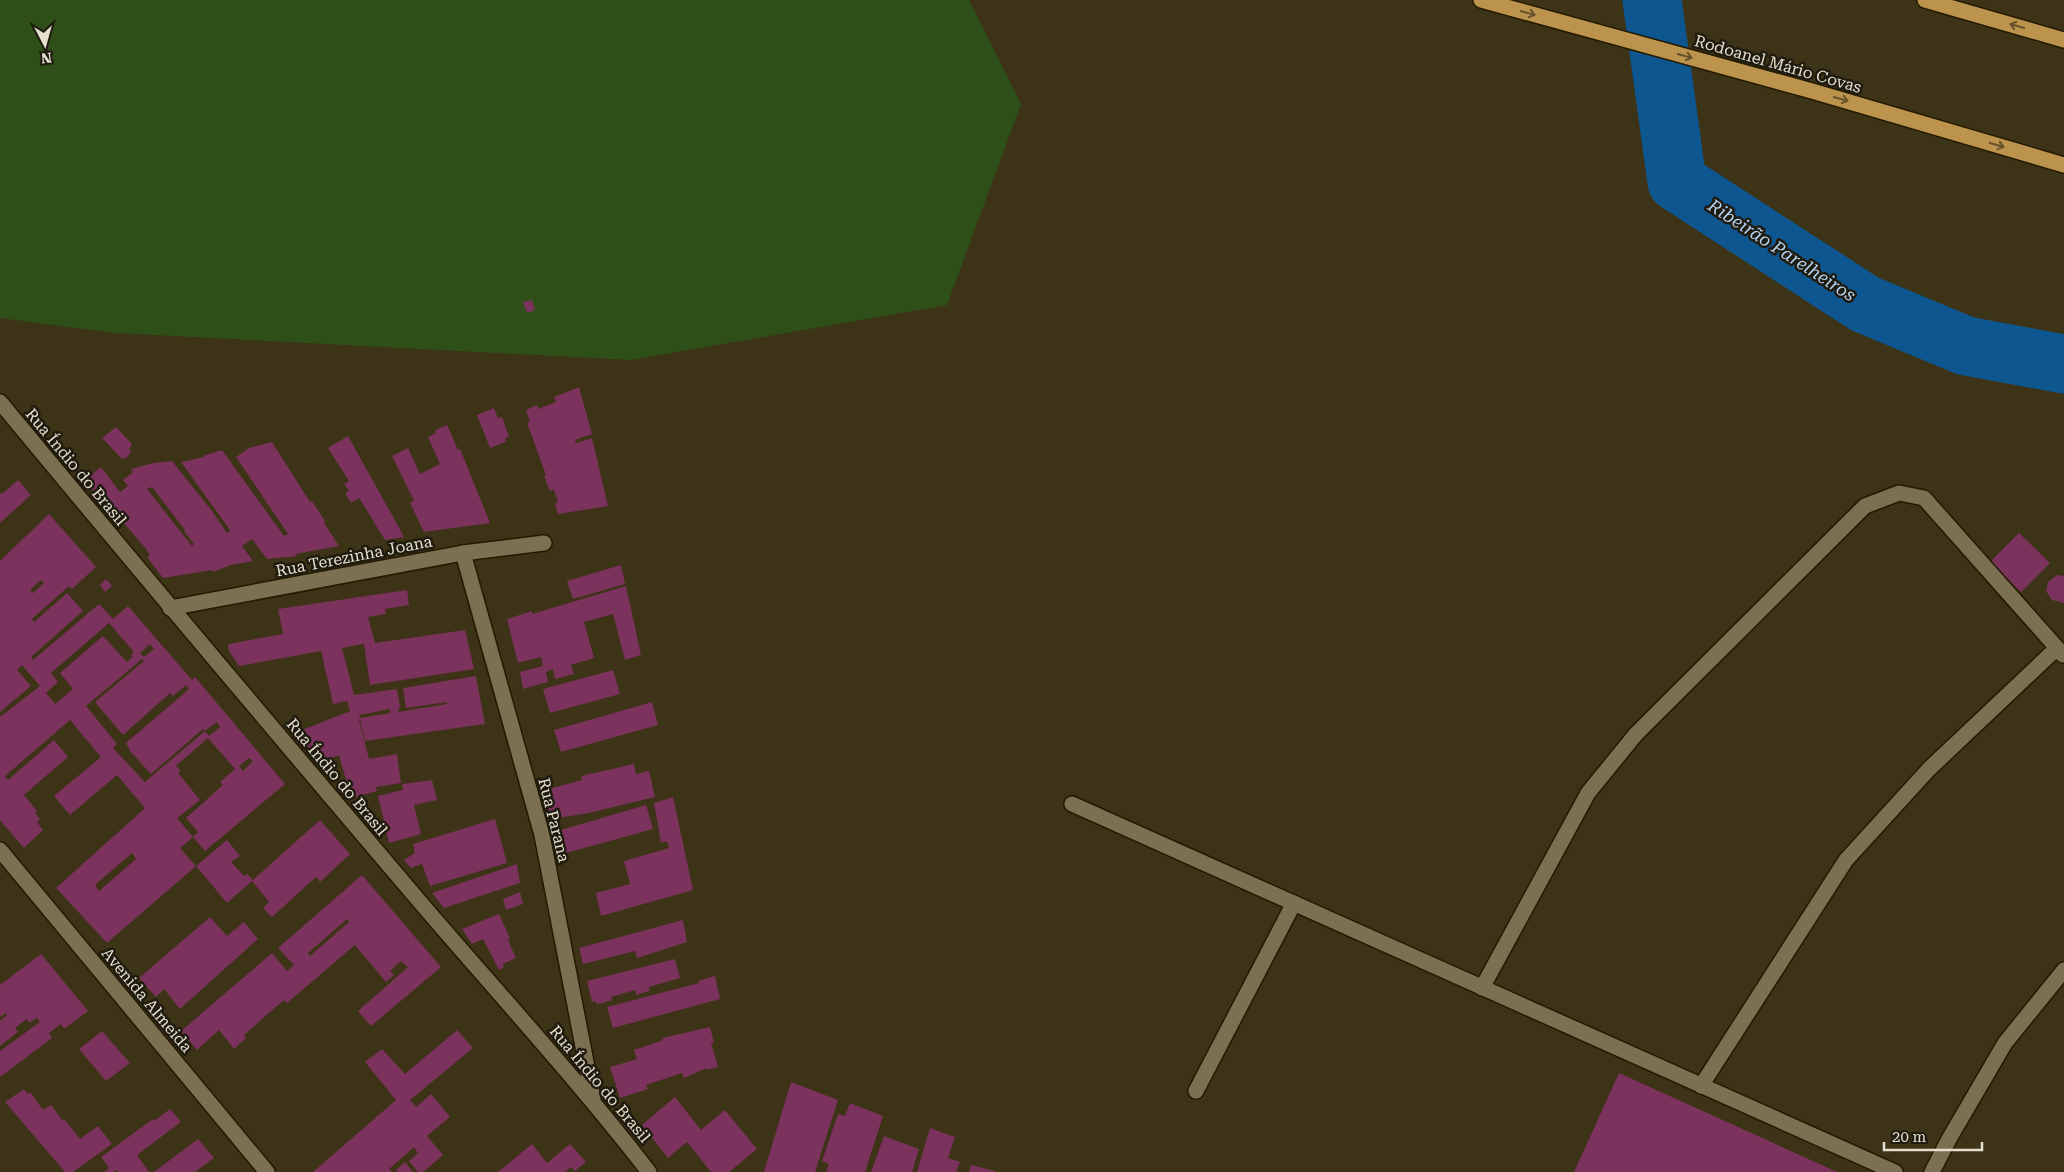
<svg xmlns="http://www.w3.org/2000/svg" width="2064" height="1172" font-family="'Roboto Serif',serif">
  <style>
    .green { fill: #2e4f18 }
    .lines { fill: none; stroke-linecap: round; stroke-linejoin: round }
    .river { stroke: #0e568f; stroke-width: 59 }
    .building { fill: #7b325d; fill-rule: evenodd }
    .minor-casing { stroke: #241a00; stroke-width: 18 }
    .highway-casing { stroke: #241a00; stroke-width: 18 }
    .minor { stroke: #7b7051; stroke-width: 15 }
    .highway { stroke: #bc934d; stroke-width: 15 }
    .oneway { stroke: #66512b }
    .labels { text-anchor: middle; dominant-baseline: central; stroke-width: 5; stroke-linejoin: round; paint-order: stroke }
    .street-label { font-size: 16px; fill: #e5dfcf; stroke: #201b0f }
    .water-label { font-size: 18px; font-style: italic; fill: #b2d3f4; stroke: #201b0f }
  </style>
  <rect width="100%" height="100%" fill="#3d3316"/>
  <path class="green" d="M0,0H969L1021,104L947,305L631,360L116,333L0,318Z"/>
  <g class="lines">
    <path class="river" d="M1652,0L1677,182L1865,304L1966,346L2064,364"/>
  </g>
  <g class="building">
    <path d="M532,300L535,310L527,313L523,302Z"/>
    <path d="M579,387L592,434L575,440L576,443L592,438L608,506L558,514L555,504L558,502L554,490L550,491L544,476L546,475L527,423L530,422L526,410L537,405L538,409L556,402L554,397Z"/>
    <path d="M494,408L498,418L502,417L509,437L505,438L506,442L490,448L477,415Z"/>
    <path d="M447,425L458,450L460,449L490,523L424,532L410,503L414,501L392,456L408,448L420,474L440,464L428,437L436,433L435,430Z"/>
    <path d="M116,427L132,444L129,450L131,452L126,458H121L102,438Z"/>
    <path d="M348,436L402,533L404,537L385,540L359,498L351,503L345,493L349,491L344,484L349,481L328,448Z"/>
    <path d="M272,442L310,502L312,501L325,521L324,523L339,546L295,554L297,556L267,559L252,539L242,546L253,561L231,565L213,572L212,570L163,578L147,557L150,555L146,549L95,489L93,491L84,481L101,467L120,492L128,486L123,480L133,472L131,469L153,463L172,461L212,511L227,533L230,530L181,462L204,457L203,456L222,450L284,536L288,534L236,457L249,448ZM152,487L185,530L184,531L194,544L192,546L147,489Z"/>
    <path d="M18,480L31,495L0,523V492L2,494Z"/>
    <path d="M49,514L96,567L72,589L69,586L32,619L34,622L67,593L83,611L31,657L33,660L99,604L113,619L128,606L192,680L195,677L285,784L205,851L193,837L180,848L196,866L107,943L56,888L145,808L117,775L70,815L54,796L101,757L70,720L5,776L8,780L54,740L68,757L24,795L37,811L35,813L40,819L37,822L43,830L24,848L0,820V717L40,686L22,665L17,670L31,686L0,712V561ZM41,580L44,583L33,593L30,590ZM109,623L134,652L131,655L132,657L127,662L103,636L60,673L73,689L55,704L46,693L58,682L51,673ZM150,644L154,649L144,657L140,653ZM142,659L144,661L95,702L123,735L170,693L173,696L186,685L189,689L126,743L130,751L151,774L203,729L205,731L145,782L113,748L117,744L86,706ZM217,722L220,727L209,736L205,731ZM208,738L235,769L220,782L223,785L186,818L198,832L193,837L177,818L200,800L178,773L181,771L176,766ZM249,758L253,761L243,771L239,766ZM132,853L136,859L99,891L95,885Z"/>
    <path d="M2019,533L2050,563L2021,592L1990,562Z"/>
    <path d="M621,565L625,584L573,599L567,581Z"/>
    <path d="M2057,575L2064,576V603L2052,600L2046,591L2048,582Z"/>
    <path d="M106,579L112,586L105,592L100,585Z"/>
    <path d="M626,586L641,655L625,660L613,614L584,622L594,658L571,665L574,674L555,679L553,669L546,672L548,682L523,689L520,672L543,666L541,657L518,663L507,619L532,611V614Z"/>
    <path d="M407,590L409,605L385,609L386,614L368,617L375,643L465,630L474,669L370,685L364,644L342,648L354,695L397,689L400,707L398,712L447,704V702L406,708L403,688L476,676L485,724L365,741L360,719L359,720L369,759L397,754L401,783L376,787L377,791L351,798L339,755L320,762L295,733L350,711L347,701L333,704L321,651L239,666L229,651L228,644L283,634L278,609ZM390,709V713L360,718L359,715Z"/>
    <path d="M613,670L620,694L550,713L543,689Z"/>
    <path d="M652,702L658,725L561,752L554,730Z"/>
    <path d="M634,764L636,774L649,771L655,797L589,813L551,819L545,790L582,780L581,776Z"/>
    <path d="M432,780L437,800L414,805L421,834L389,843L378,796L403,790L402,784Z"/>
    <path d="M673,797L693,890L601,916L596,893L630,884L624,861L669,848L667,841L661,843L654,803Z"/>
    <path d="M646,805L653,829L559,855L554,832Z"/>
    <path d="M495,819L507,863L430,886L422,864L411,868L404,860L415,853L413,844Z"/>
    <path d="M320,820L350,854L320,882L316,877L272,917L263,908L269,902L252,881L227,903L196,866L227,840L240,856L231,862L244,876L247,874L253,880Z"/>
    <path d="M517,864L520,883L444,908L432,893Z"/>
    <path d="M362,875L441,967L371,1026L358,1011L408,967L401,961L390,971L394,975L386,982L355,945L287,1003L284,1000L244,1035L246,1038L234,1049L219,1030L197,1050L181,1031L272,953L287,971L294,965L278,948ZM347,919L349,922L310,956L308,953Z"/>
    <path d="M520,892L523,904L506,910L503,899Z"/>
    <path d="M499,914L510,938L508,940L516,958L503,964L504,967L499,970L483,939L472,944L462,929Z"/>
    <path d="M210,917L227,936L244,922L258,939L180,1009L164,989L156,997L139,978Z"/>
    <path d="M683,920L687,942L637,958L635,951L583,964L579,948Z"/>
    <path d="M41,954L88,1011L64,1029L61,1024L49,1033L52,1038L0,1077V1051L40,1022L37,1018L29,1023L27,1019L15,1028L18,1032L0,1046V1021L7,1015L6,1013L0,1017V985Z"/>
    <path d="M675,959L680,978L649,987V991L636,995L635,990L611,997L612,1000L603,1003L596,1004V1001L592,1002L587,981Z"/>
    <path d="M715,976L720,999L613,1028L607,1007L699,983L698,981Z"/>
    <path d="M710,1027L714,1043H711L718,1067L707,1070V1068L684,1078L682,1073L646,1085L648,1089L620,1098L610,1067L637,1059L634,1050L663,1040L662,1038Z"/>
    <path d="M457,1030L473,1048L410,1100L416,1107L431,1094L450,1117L427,1136L443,1155L423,1172H418L409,1161L418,1153L414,1147L389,1169L392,1172H313L396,1100L365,1062L382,1049L405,1074Z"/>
    <path d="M102,1031L130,1063L106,1081L79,1049Z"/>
    <path d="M1619,1073L1837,1172H1574Z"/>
    <path d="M791,1082L838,1100L815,1172H764Z"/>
    <path d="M24,1089L28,1094L30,1092L43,1110L51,1105L62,1120L64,1119L80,1139L98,1126L112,1144L73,1172H65L5,1102Z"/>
    <path d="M675,1097L701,1130L725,1110L757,1149L729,1172H711L687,1142L668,1158L642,1125Z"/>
    <path d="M850,1103L883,1116L865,1172H826L829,1164L822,1161L838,1114L845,1116Z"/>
    <path d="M170,1109L181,1122L137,1155L149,1172H118L116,1170L113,1172H104L109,1168L101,1157L153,1119L154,1121Z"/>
    <path d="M930,1128L955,1137L948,1158L960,1162L956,1172H917Z"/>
    <path d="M884,1136L919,1149L912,1172H871Z"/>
    <path d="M198,1139L214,1158L195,1172H154Z"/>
    <path d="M532,1144L547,1163L570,1144L586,1162L575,1171L571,1167L565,1172H498Z"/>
    <path d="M405,1162L413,1172H398L396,1170Z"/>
    <path d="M971,1165L995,1171V1172H969Z"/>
  </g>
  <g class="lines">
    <g class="minor-casing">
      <g id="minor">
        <path d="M0,402C139,570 279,736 420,902C497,992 577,1079 649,1172"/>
        <path d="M463,553L542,835L593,1098"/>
        <path d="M170,608L463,553L544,543"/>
        <path d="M1072,804L1895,1172"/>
        <path d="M0,850L267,1172"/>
        <path d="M1482,988L1588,793L1636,734L1865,506L1899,493L1924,498L2057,648"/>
        <path d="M1701,1086L1846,860L1929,769L2057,648L2063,655"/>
        <path d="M1196,1091L1294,903"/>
        <path d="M1932,1172L1949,1139L2005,1043L2064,970"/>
      </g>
    </g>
    <g class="highway-casing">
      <g id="highway">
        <path d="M1481,0L1812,91L2064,165"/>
        <path d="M1925,0L2064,40"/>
      </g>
    </g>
    <use href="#minor" class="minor"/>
    <use href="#highway" class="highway"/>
  </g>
  <defs><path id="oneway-shaft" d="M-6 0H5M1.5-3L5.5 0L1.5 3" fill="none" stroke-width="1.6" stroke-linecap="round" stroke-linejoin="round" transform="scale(1.25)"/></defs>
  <g class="oneway">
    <use href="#oneway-shaft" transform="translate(1528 13) rotate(15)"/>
    <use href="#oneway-shaft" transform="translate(2017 26) rotate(-164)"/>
    <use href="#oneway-shaft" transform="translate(1685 56) rotate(15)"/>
    <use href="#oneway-shaft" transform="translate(1841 99) rotate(16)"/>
    <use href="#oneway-shaft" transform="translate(1997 145) rotate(16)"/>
  </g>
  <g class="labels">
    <g class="street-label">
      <text transform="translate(1778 64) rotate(16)">Rodoanel Mário Covas</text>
      <text transform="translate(76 467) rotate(50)">Rua Índio do Brasil</text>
      <text transform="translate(354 556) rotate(-11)">Rua Terezinha Joana</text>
      <text transform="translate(337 777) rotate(50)">Rua Índio do Brasil</text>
      <text transform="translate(554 820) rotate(76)">Rua Parana</text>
      <text transform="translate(147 1000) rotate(50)">Avenida Almeida</text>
      <text transform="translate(600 1084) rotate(50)">Rua Índio do Brasil</text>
    </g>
    <g class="water-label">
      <text transform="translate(1782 250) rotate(33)">Ribeirão Parelheiros</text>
    </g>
  </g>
  <g transform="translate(45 45) rotate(174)" stroke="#201b0f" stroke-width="4" paint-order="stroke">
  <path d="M0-4L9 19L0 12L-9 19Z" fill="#e5dfcf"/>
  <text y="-8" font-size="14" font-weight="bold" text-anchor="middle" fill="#e5dfcf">N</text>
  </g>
  <path d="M1884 1142v8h98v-8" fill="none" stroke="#e5dfcf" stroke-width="2.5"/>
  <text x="1892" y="1142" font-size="15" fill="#e5dfcf" stroke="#201b0f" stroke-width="4" paint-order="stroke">20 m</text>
</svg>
